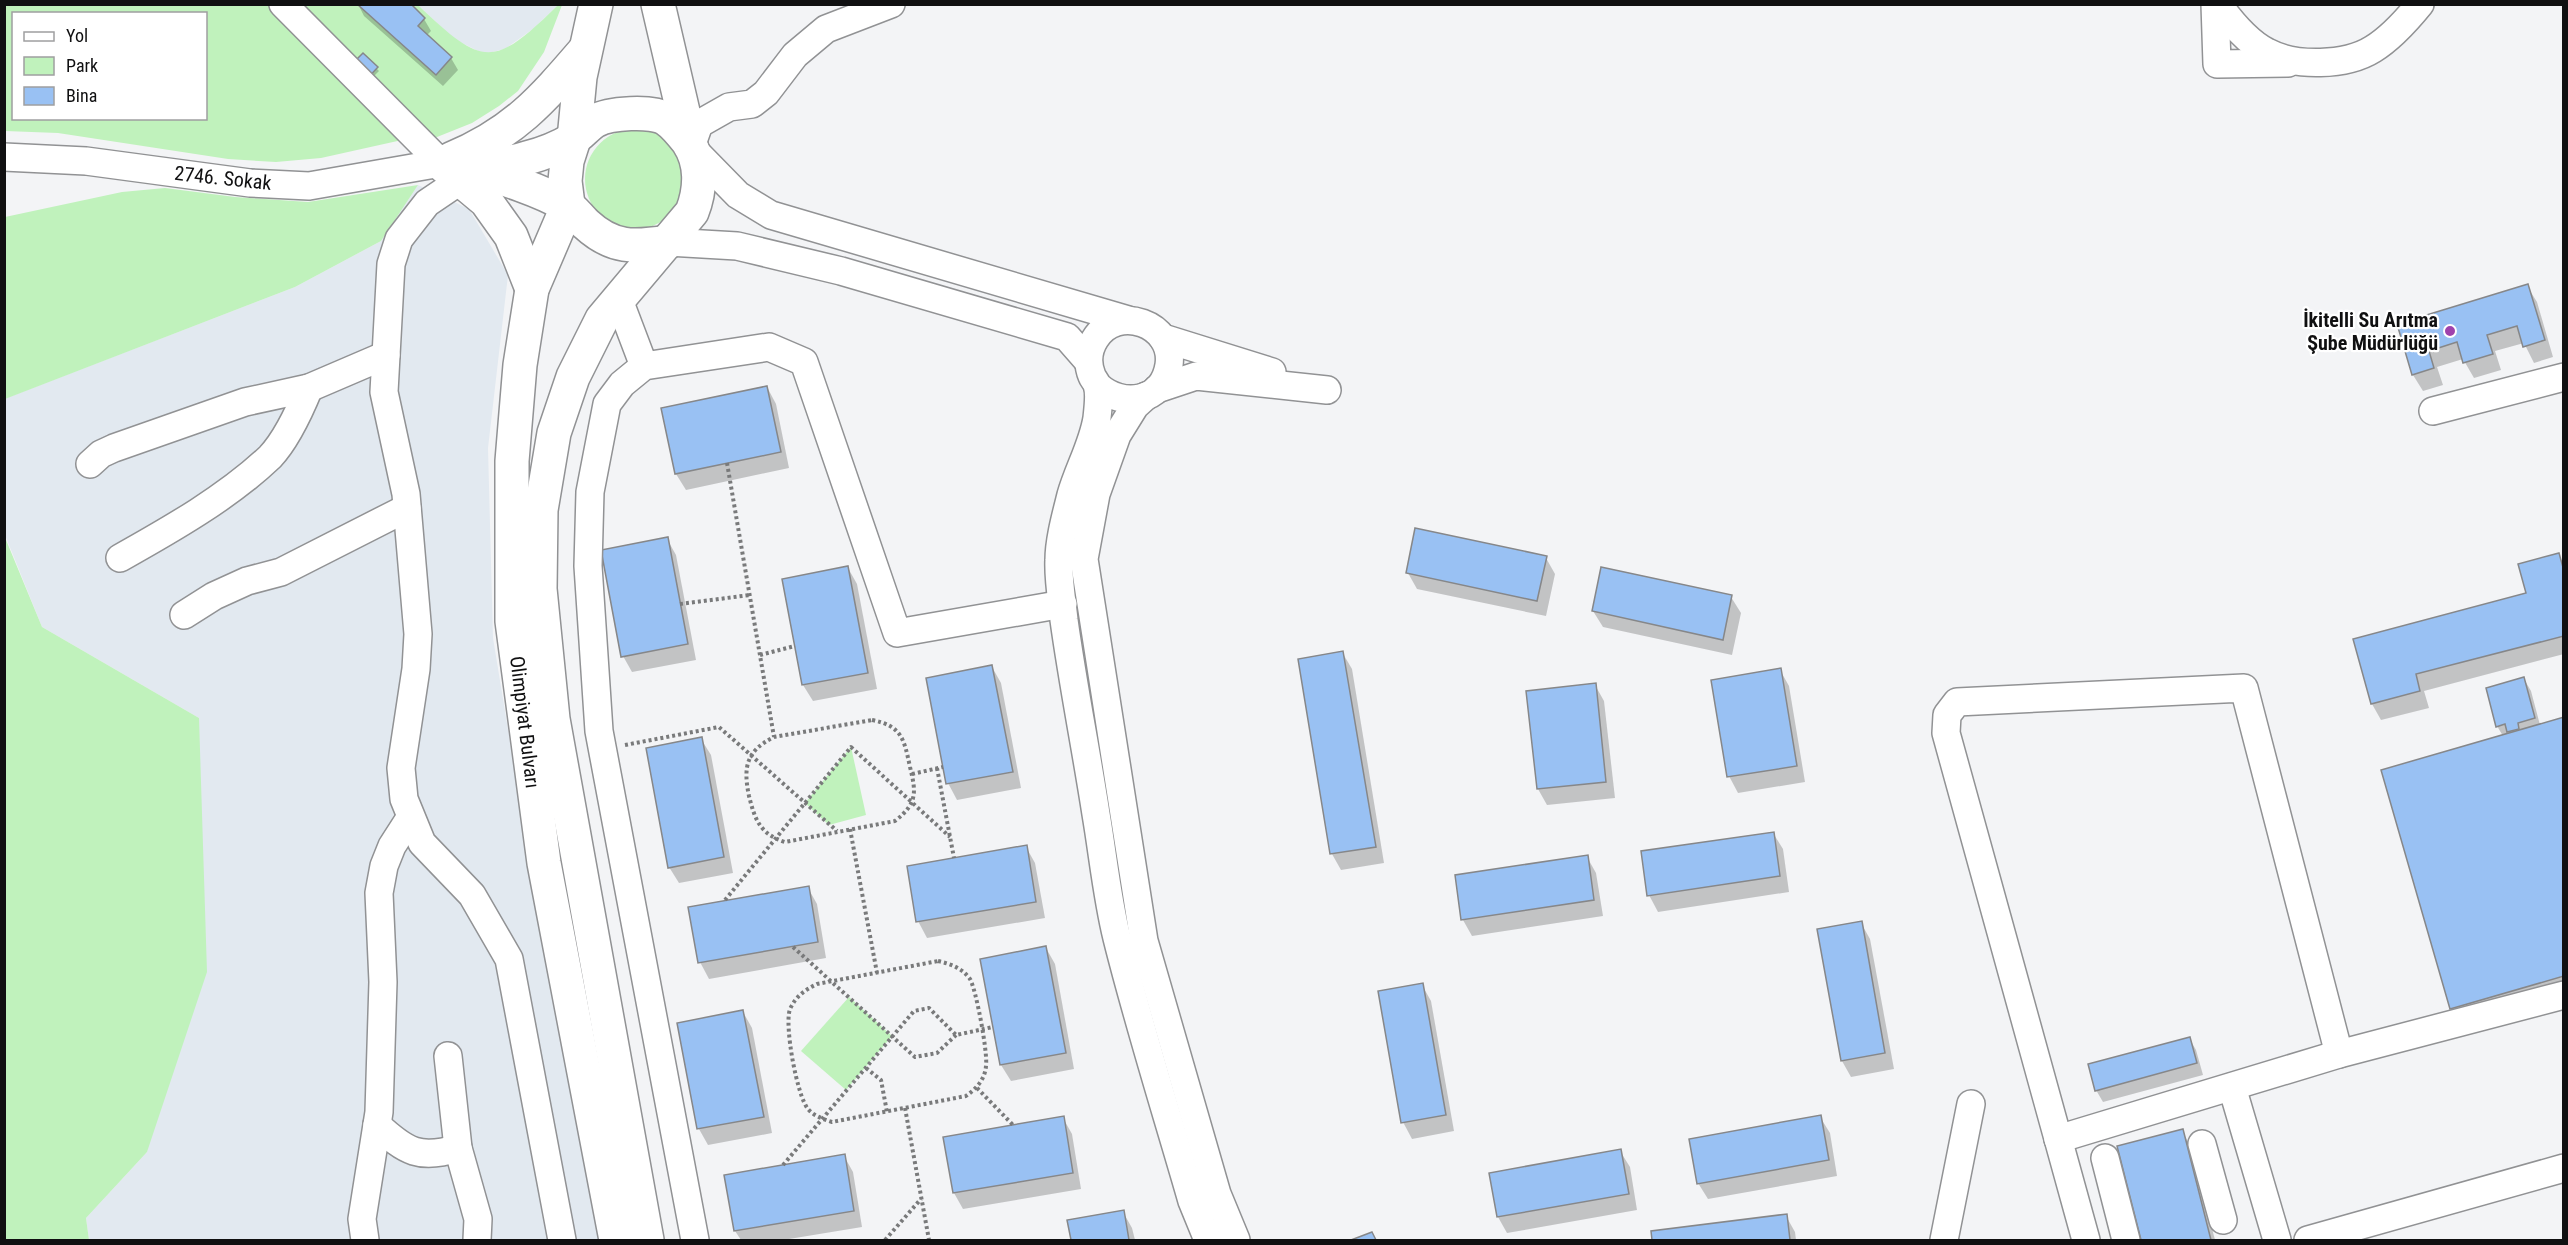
<svg xmlns="http://www.w3.org/2000/svg" width="2568" height="1245" font-family="'Roboto Condensed',sans-serif">
  <style>
    .built { fill: #e2e9f0 }
    .green { fill: #c0f2bc; fill-rule: evenodd }
    .shadow { fill: #0003 }
    .building { fill: #99c1f3; stroke: #868789; stroke-width: 1.5 }
    .lines { fill: none; stroke-linecap: round; stroke-linejoin: round }
    .minor-casing { stroke: #919294; stroke-width: 30 }
    .major-casing { stroke: #919294; stroke-width: 36 }
    .path { stroke: #797a7b; stroke-width: 4; stroke-dasharray: 3 3; stroke-linecap: butt }
    .minor { stroke: #fff; stroke-width: 27 }
    .major { stroke: #fff; stroke-width: 33 }
    .poi-dot { fill: #9f42ac; stroke: #fff; stroke-width: 2 }
    .labels { text-anchor: middle; dominant-baseline: central; stroke-width: 4.5; stroke-linejoin: round; paint-order: stroke }
    .street-label { font-size: 20px; fill: #101011; stroke: #fff }
    .poi-label { font-size: 20px; font-weight: bold; fill: #101011; stroke: #fff; text-anchor: end }
  </style>
  <rect width="100%" height="100%" fill="#f3f4f6"/>
  <g class="built">
    <path d="M418,5H558L533,29L505,49L484,54L454,39Z"/>
    <path d="M418,185L469,209L508,275L488,448L493,638L532,876L599,1240H89L86,1218L147,1152L199,718L42,627L5,535L4,399L295,287L381,241Z"/>
  </g>
  <g class="green">
    <path d="M4,5H418C483,67 493,69 558,5H562L544,52L518,91L499,106L472,123L437,137L402,140L321,158L276,162L228,159L58,133L5,131ZM14,14H206V118H14Z"/>
    <circle cx="635" cy="179" r="50"/>
    <path d="M418,185L381,241L295,287L5,399V217L122,192L165,188L235,197L308,202Z"/>
    <path d="M4,535L42,627L199,718L207,972L147,1152L86,1218L89,1240H5Z"/>
    <path d="M851,747L866,815L829,825L805,803Z"/>
    <path d="M849,997L892,1036L846,1090L801,1051Z"/>
  </g>
  <g class="shadow">
    <path d="M358,4L424,19L431,31L426,36L451,58L458,70L443,86L364,16Z"/>
    <path d="M363,55L379,71L367,83Z"/>
    <path d="M2527,286L2537,302L2553,357L2534,363L2524,343L2495,351L2501,370L2474,378L2463,359L2437,367L2443,385L2423,391L2413,375L2398,325Z"/>
    <path d="M767,387L776,404L789,468L686,490L676,474Z"/>
    <path d="M667,539L676,555L696,660L632,672L623,656Z"/>
    <path d="M2558,555L2564,564V654L2424,691L2429,708L2381,720L2372,704L2355,640L2528,594Z"/>
    <path d="M1546,558L1555,574L1546,616L1417,589L1408,573Z"/>
    <path d="M848,568L857,584L877,689L813,701L803,685Z"/>
    <path d="M1731,597L1741,613L1732,655L1603,627L1593,611Z"/>
    <path d="M1342,652L1352,669L1384,863L1341,870L1332,854L1300,660Z"/>
    <path d="M992,667L1001,683L1021,788L957,800L948,783Z"/>
    <path d="M1780,670L1789,686L1805,782L1738,793L1729,776Z"/>
    <path d="M2524,679L2531,691L2540,725L2564,719V995L2460,1024L2451,1008L2503,736L2497,726Z"/>
    <path d="M1595,685L1604,701L1615,798L1547,805L1538,789Z"/>
    <path d="M701,739L711,755L733,873L679,883L669,867Z"/>
    <path d="M1773,833L1783,849L1789,892L1658,912L1649,895Z"/>
    <path d="M1026,847L1035,863L1045,918L927,938L918,921Z"/>
    <path d="M1587,857L1596,873L1603,916L1472,936L1463,920Z"/>
    <path d="M808,888L817,904L826,958L709,979L700,962Z"/>
    <path d="M1861,923L1870,939L1894,1069L1851,1077L1842,1061L1819,931Z"/>
    <path d="M1046,948L1055,964L1074,1069L1011,1081L1001,1065Z"/>
    <path d="M1422,985L1431,1001L1454,1131L1412,1139L1403,1122Z"/>
    <path d="M743,1012L752,1028L772,1133L708,1145L699,1129L679,1024Z"/>
    <path d="M2189,1038L2196,1050L2203,1075L2103,1102L2096,1090Z"/>
    <path d="M1820,1117L1830,1133L1837,1176L1708,1199L1698,1183Z"/>
    <path d="M1063,1118L1072,1134L1081,1189L963,1209L954,1193L945,1138Z"/>
    <path d="M2182,1131L2191,1147L2215,1240H2142L2119,1147Z"/>
    <path d="M1620,1151L1630,1167L1637,1210L1507,1233L1498,1217Z"/>
    <path d="M844,1156L853,1172L862,1227L783,1240H741L735,1231Z"/>
    <path d="M1123,1212L1132,1228L1135,1240H1072L1069,1221Z"/>
    <path d="M1786,1216L1795,1232L1796,1240H1654L1653,1233Z"/>
  </g>
  <g class="building">
    <path d="M357,4H411L425,18L418,26L452,57L436,75Z"/>
    <path d="M363,53L378,67L365,81L350,66Z"/>
    <path d="M2528,284L2545,340L2523,347L2517,326L2487,335L2493,354L2463,363L2457,342L2429,351L2434,368L2412,375L2397,324Z"/>
    <path d="M767,386L781,452L675,474L661,408Z"/>
    <path d="M1415,528L1547,556L1537,601L1406,573Z"/>
    <path d="M668,537L688,644L621,657L601,550Z"/>
    <path d="M2559,553L2564,571V636L2416,674L2420,691L2371,704L2353,639L2526,593L2518,564Z"/>
    <path d="M848,566L868,673L802,685L782,579Z"/>
    <path d="M1601,567L1732,595L1723,640L1592,611Z"/>
    <path d="M1343,651L1376,847L1330,854L1298,659Z"/>
    <path d="M992,665L1013,772L946,784L926,678Z"/>
    <path d="M1781,668L1797,766L1727,777L1711,680Z"/>
    <path d="M2524,677L2535,718L2518,723L2519,729L2507,732L2505,724L2496,727L2486,688Z"/>
    <path d="M1596,683L1606,782L1537,789L1526,691Z"/>
    <path d="M2564,717V976L2450,1009L2381,770Z"/>
    <path d="M702,737L724,857L668,868L646,748Z"/>
    <path d="M1774,832L1780,876L1647,896L1641,851Z"/>
    <path d="M1027,845L1036,902L916,922L907,866Z"/>
    <path d="M1588,855L1594,900L1461,920L1455,875Z"/>
    <path d="M809,886L818,942L698,963L688,907Z"/>
    <path d="M1862,921L1885,1053L1841,1061L1817,929Z"/>
    <path d="M1046,946L1066,1053L1000,1065L980,959Z"/>
    <path d="M1423,983L1446,1115L1401,1123L1378,991Z"/>
    <path d="M743,1010L764,1117L697,1129L677,1023Z"/>
    <path d="M2190,1037L2197,1063L2095,1091L2088,1064Z"/>
    <path d="M1821,1115L1829,1160L1697,1184L1689,1139Z"/>
    <path d="M1064,1116L1073,1173L953,1193L943,1137Z"/>
    <path d="M2183,1129L2211,1240H2141L2117,1146Z"/>
    <path d="M1621,1149L1629,1194L1497,1217L1489,1173Z"/>
    <path d="M845,1154L854,1211L734,1231L724,1175Z"/>
    <path d="M1124,1210L1129,1240H1071L1067,1220Z"/>
    <path d="M1787,1214L1790,1240H1652L1651,1231Z"/>
    <path d="M1372,1232L1376,1240H1351Z"/>
  </g>
  <g class="lines">
    <g class="minor-casing">
      <g id="minor">
        <path d="M283,4L441,163"/>
        <path d="M891,4L826,29L795,55L766,93L752,104L729,107L699,124L691,147L738,195L771,215L1128,320"/>
        <path d="M2215,4L2217,64L2288,63"/>
        <path d="M2218,4C2231,22 2247,42 2267,52C2295,67 2346,66 2373,49C2391,38 2407,20 2420,4"/>
        <path d="M4,157L86,161L250,183L309,186L441,163"/>
        <path d="M461,180L427,203L399,239L391,264L384,392L406,494L418,634L416,669L401,768L404,799L422,843L472,895L509,959L562,1240"/>
        <path d="M668,242L737,246L841,271L1067,337L1088,361"/>
        <path d="M619,300L644,366"/>
        <path d="M1163,338L1272,372"/>
        <path d="M1098,386C1122,408 1163,403 1169,365C1175,324 1117,303 1095,339C1088,350 1087,364 1092,376C1093,379 1096,381 1097,385C1100,393 1098,409 1097,418C1093,444 1078,470 1071,495C1066,515 1059,540 1059,560C1058,579 1062,601 1064,620C1073,685 1086,749 1096,814C1103,855 1107,898 1117,938C1139,1026 1167,1114 1192,1201L1208,1240"/>
        <path d="M1157,389L1196,376L1327,390"/>
        <path d="M1146,396L1135,406L1117,435L1096,494L1084,559L1144,941L1217,1194L1236,1240"/>
        <path d="M2433,411L2564,377"/>
        <path d="M90,464L101,454L114,448L245,402L309,388L386,355"/>
        <path d="M120,558C170,530 228,497 270,457C286,440 300,410 309,388"/>
        <path d="M184,615L214,596L247,581L281,572L407,508"/>
        <path d="M448,1056L458,1148L478,1219L477,1240"/>
        <path d="M2232,1087L2277,1240"/>
        <path d="M377,1125C406,1152 420,1160 458,1148"/>
        <path d="M2058,1139L2339,1054L2564,995"/>
        <path d="M2202,1144L2223,1220"/>
        <path d="M2105,1158L2126,1240"/>
        <path d="M365,1240L362,1219L379,1112L383,982L379,893L384,866L392,846L410,818"/>
        <path d="M695,1240L599,731L588,566L590,492L607,404L622,384L644,366L769,347L804,362L897,633L1063,604"/>
        <path d="M1944,1240L1971,1104"/>
        <path d="M2086,1240L1946,733L1947,715L1957,702L2244,688L2339,1054"/>
        <path d="M2308,1240L2564,1168"/>
      </g>
    </g>
    <g class="major-casing">
      <g id="major">
        <path d="M658,4L691,146"/>
        <path d="M451,159C514,133 542,100 585,50"/>
        <path d="M441,163C469,164 499,167 527,158C542,154 560,147 573,139C581,134 587,126 595,121C609,113 652,110 666,119C675,125 681,133 688,142C702,163 701,189 692,212L602,319L573,377L554,433L541,510L540,589L553,719L647,1240"/>
        <path d="M444,166L486,201L511,236L532,289"/>
        <path d="M475,171C501,177 542,191 566,205C574,209 579,218 586,224C613,249 634,247 668,242"/>
        <path d="M568,205L532,289L520,365L512,461V621L544,863L616,1240"/>
        <path d="M568,205L565,181L567,161L574,139L580,77L596,4"/>
      </g>
    </g>
    <g class="path">
      <path d="M727,463L774,737"/>
      <path d="M680,604L750,595"/>
      <path d="M760,655L795,646"/>
      <path d="M872,720C902,726 904,739 910,767C916,792 918,803 895,821L785,842C760,834 755,820 749,796C743,767 746,751 774,737Z"/>
      <path d="M625,745L719,727L837,831"/>
      <path d="M937,768L954,858"/>
      <path d="M912,774L943,767"/>
      <path d="M850,829L877,973"/>
      <path d="M725,900L851,747L950,837"/>
      <path d="M793,947L915,1057L937,1053L956,1035"/>
      <path d="M938,961C951,964 962,968 970,979C976,989 988,1053 986,1066C985,1079 977,1088 966,1096L832,1122C823,1119 814,1116 808,1109C797,1096 784,1025 790,1009C796,996 805,990 817,984Z"/>
      <path d="M866,1068L881,1080L887,1112"/>
      <path d="M977,1088L1013,1125"/>
      <path d="M905,1108L929,1240"/>
      <path d="M783,1165L914,1011L929,1008L956,1035L993,1027"/>
      <path d="M885,1240L921,1199"/>
    </g>
    <use href="#minor" class="minor"/>
    <use href="#major" class="major"/>
  </g>
  <circle class="poi-dot" cx="2450" cy="331" r="6"/>
  <g class="labels">
    <g class="street-label">
      <text transform="translate(223 178) rotate(6)">2746. Sokak</text>
      <text transform="translate(525 722) rotate(83)">Olimpiyat Bulvarı</text>
    </g>
    <g class="poi-label">
      <text x="2438" y="320">İkitelli Su Arıtma<tspan x="2438" dy="23">Şube Müdürlüğü</tspan></text>
    </g>
  </g>
  <rect width="2568" height="1245" fill="none" stroke="#101011" stroke-width="12"/>
  <rect x="12" y="12" width="195" height="108" fill="#ffffff" stroke="#9f9fa0" stroke-width="1.5"/>
  <rect x="24" y="32" width="30" height="9" fill="#ffffff" stroke="#9f9fa0" stroke-width="1.5"/>
  <text x="66" y="42" font-size="18" fill="#101011">Yol</text>
  <rect x="24" y="57" width="30" height="18" fill="#c0f2bc" stroke="#9f9fa0" stroke-width="1.5"/>
  <text x="66" y="72" font-size="18" fill="#101011">Park</text>
  <rect x="24" y="87" width="30" height="18" fill="#99c1f3" stroke="#9f9fa0" stroke-width="1.5"/>
  <text x="66" y="102" font-size="18" fill="#101011">Bina</text>
</svg>
